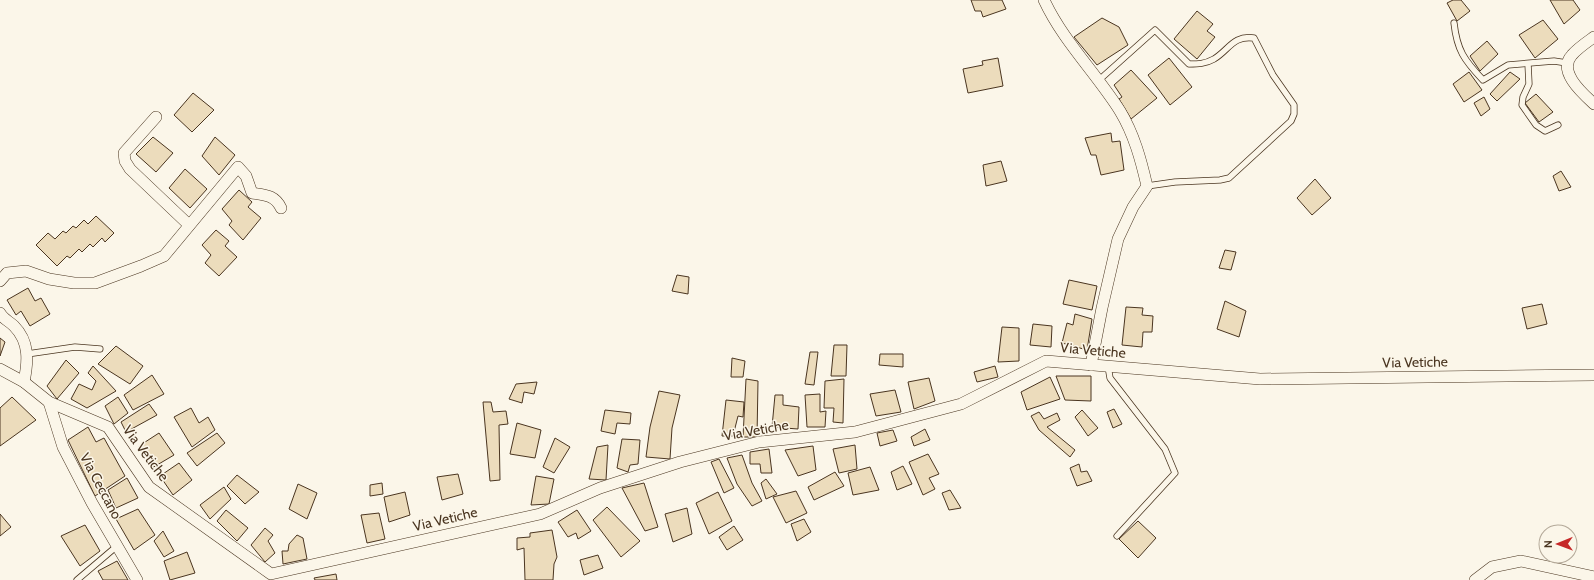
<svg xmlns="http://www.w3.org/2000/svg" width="1594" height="580" font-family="Cabin,sans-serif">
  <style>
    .building { fill: #ecdcbc; stroke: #4a3520 }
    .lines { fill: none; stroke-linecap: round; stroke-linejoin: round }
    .lane-casing { stroke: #4a3520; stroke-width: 7 }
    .street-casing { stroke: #4a3520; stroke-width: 12 }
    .lane { stroke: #fbf6e9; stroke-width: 5.5 }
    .street { stroke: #fbf6e9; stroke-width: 11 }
    .labels { text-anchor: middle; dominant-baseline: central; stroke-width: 3; stroke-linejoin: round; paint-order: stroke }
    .street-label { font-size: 14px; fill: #4a3520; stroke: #fbf6e9 }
  </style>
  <rect width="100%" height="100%" fill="#fbf6e9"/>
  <g class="building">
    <path d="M971,0H1002L1006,9L983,17L981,11H975Z"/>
    <path d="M1453,0H1461L1470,11L1457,21L1447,3Z"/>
    <path d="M1550,0H1573L1580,10L1564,24Z"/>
    <path d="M1197,11L1213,24L1207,31L1215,37L1197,59L1174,39Z"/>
    <path d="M1102,18L1119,27L1128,45L1097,65L1074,37Z"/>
    <path d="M1543,20L1558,39L1535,58L1519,35Z"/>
    <path d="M1487,41L1498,54L1480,71L1470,56Z"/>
    <path d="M998,58L1003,86L968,93L963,69L983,65L982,61Z"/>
    <path d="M1169,58L1192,87L1170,105L1148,75Z"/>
    <path d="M1131,70L1157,98L1131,119L1119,99L1122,97L1114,85Z"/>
    <path d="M1469,72L1482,90L1464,102L1453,84Z"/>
    <path d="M1510,72L1520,79L1497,101L1490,94Z"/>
    <path d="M193,93L214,110L192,132L174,115Z"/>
    <path d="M1536,94L1553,112L1539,122L1525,103Z"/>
    <path d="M1484,97L1490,109L1481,116L1474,103Z"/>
    <path d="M1111,133L1112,142L1120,141L1124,170L1101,175L1096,155H1091L1085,138Z"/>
    <path d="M153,137L173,153L156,172L136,154Z"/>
    <path d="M215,137L235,155L219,175L202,156Z"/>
    <path d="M1001,161L1007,181L986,186L983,165Z"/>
    <path d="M185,169L207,189L190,208L169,188Z"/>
    <path d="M1561,171L1571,187L1559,191L1553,176Z"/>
    <path d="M1315,179L1331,198L1312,215L1297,198Z"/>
    <path d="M239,190L252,202L248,207L261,218L243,240L229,225L232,221L222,209Z"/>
    <path d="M96,216L114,233L105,242L102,238L93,247L90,244L82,252L79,249L70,258L67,256L57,266L36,245L48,233L55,239L63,231L66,233L73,226L76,228L84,220L88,224Z"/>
    <path d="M216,230L229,241L225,246L237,257L219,276L205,263L211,255L202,245Z"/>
    <path d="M1225,250L1236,252L1231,270L1219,268Z"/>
    <path d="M677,275L689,277L688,294L672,291Z"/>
    <path d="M1069,280L1097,286L1092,310L1063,304Z"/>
    <path d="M28,288L35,301L41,298L50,314L30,326L21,311L16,315L7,300Z"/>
    <path d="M1225,301L1246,311L1239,337L1217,329Z"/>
    <path d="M1542,304L1547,324L1527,329L1522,308Z"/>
    <path d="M1126,307L1143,308L1142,315L1153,316L1152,332H1143L1142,347L1122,345Z"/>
    <path d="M1075,314L1092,319L1087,350L1062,343L1067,323L1073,325Z"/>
    <path d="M1033,324L1052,326L1051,347L1030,345Z"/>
    <path d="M1002,327L1019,328V361L998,362Z"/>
    <path d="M0,338L5,342L0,356Z"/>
    <path d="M834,345H847L846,376H831Z"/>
    <path d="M116,346L143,366L130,384L98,364Z"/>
    <path d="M810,352H818L814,385L805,384Z"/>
    <path d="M880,354H903V367L879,365Z"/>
    <path d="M732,358L745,361L743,377H731Z"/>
    <path d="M66,360L79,373L57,399L47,386Z"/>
    <path d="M93,366L116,391L87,408L71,399L79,384L92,390L96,381L88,373Z"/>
    <path d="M995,366L998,377L977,382L974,372Z"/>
    <path d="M152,375L164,394L133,410L124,395Z"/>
    <path d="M1056,376H1091V401L1065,400Z"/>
    <path d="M1050,377L1060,399L1027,410L1021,392Z"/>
    <path d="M929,378L935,401L914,409L908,382Z"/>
    <path d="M746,379L758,381L757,437H743Z"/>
    <path d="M844,379L843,423L833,422L834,408H824L825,381Z"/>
    <path d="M537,382L534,394L524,392L522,403L509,399L516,384Z"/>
    <path d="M895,390L901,412L876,416L870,394Z"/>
    <path d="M659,391L680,395L672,428L670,459L646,457L650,427Z"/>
    <path d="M820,394V412L826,411L825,427H807L805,395Z"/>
    <path d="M775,395H783V405L799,407L798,429L772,427Z"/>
    <path d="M12,397L36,420L0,446V408Z"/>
    <path d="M118,397L128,413L114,424L105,406Z"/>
    <path d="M726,400L744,402L743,417L738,416L733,436H722Z"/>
    <path d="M483,402H491L493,412L506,411L508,424L499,425L500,480L490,481Z"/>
    <path d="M149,404L157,415L126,432L121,422Z"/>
    <path d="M191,408L199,423L208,417L215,430L192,447L174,417Z"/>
    <path d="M1114,409L1122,424L1113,428L1107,412Z"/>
    <path d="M605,410L631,413L630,424L617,423L615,434L601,431Z"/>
    <path d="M1082,410L1098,428L1088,436L1075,417Z"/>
    <path d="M1039,412L1044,419L1057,413L1060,420L1047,427L1075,450L1070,457L1039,430L1031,416Z"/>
    <path d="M517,423L541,430L535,458L510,454Z"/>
    <path d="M88,427L96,442L104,438L125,476L95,496L68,440Z"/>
    <path d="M925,429L930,440L914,446L911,437Z"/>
    <path d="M893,430L897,441L880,446L877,433Z"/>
    <path d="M159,433L174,455L152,468L139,446Z"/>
    <path d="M217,433L225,443L197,466L187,453Z"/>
    <path d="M555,438L570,447L554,473L543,467Z"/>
    <path d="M622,439L640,440L638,464L630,465L628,472L617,468Z"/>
    <path d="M608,445L606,480L589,479L597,447Z"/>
    <path d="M855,445L857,469L839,473L833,449Z"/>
    <path d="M813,446L816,470L798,476L785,450Z"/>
    <path d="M769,449L772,473H761L760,464H750V452Z"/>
    <path d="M928,454L939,474L929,478L935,489L923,495L909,462Z"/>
    <path d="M742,455L752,483L762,501L752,506L737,484L727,458Z"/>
    <path d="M719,459L734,488L724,493L711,462Z"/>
    <path d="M179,463L192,480L173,495L160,476Z"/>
    <path d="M1079,464L1081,472L1087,471L1092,481L1077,486L1070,468Z"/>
    <path d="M903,466L912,484L897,490L891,472Z"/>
    <path d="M870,467L879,490L853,495L848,473Z"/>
    <path d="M835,472L844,486L814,500L808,487Z"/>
    <path d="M458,474L463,494L442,500L437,477Z"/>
    <path d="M237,475L259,492L245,504L227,486Z"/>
    <path d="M536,476L554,479L549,504L531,505Z"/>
    <path d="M127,478L138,498L116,508L108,490Z"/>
    <path d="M766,479L777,494L766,499L761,483Z"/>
    <path d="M382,483L383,494L370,496V485Z"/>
    <path d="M644,483L658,527L645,531L622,488Z"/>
    <path d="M298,484L317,493L307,519L289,509Z"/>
    <path d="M224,487L231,499L210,519L200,505Z"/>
    <path d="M950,490L961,508L949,510L942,493Z"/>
    <path d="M796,491L807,513L786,523L773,497Z"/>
    <path d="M405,492L410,515L389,522L384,497Z"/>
    <path d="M718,492L732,521L709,534L696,503Z"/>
    <path d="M607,507L640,541L621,557L593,520Z"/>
    <path d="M687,508L692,534L673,542L665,514Z"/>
    <path d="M138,509L155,535L134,550L116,519Z"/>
    <path d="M226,510L248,528L237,541L217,521Z"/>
    <path d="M577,510L591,531L578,539L576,533L568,537L558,522Z"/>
    <path d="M379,513L385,539L367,543L361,515Z"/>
    <path d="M0,514L11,527L0,536Z"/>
    <path d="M804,519L811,532L797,541L791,524Z"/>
    <path d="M1138,521L1156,538L1138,558L1119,539Z"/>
    <path d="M85,525L100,551L80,566L61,536Z"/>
    <path d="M734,526L743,540L727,550L719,537Z"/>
    <path d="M265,528L273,535L268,541L275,553L265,562L251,545Z"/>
    <path d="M552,530L557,557L554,564L553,580H525L524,548L517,550V538L530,537V533Z"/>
    <path d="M163,531L174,551L164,557L154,541Z"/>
    <path d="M297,535L303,538L307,559L283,564L282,551H288L289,544Z"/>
    <path d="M187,552L195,573L170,580L164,561Z"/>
    <path d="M598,555L603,568L584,575L580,560Z"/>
    <path d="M117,561L128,580H103L98,571Z"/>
    <path d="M336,574L337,580H315L314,578Z"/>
  </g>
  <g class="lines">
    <g class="lane-casing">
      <g id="lane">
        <path d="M1454,23C1457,50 1464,60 1483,80L1508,65L1554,61L1567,63"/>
        <path d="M1528,64L1529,84L1523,97L1522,105L1536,125L1545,131L1558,125"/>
        <path d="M1098,81L1155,30L1189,64C1198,64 1205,64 1214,59C1229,50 1233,35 1254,38L1273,75L1294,105V114L1291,121L1229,178L1220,180L1175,182L1147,186"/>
        <path d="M27,354L75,347L100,349"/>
        <path d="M1108,366L1110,378L1165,449L1175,473L1117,536"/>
        <path d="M77,580L117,546"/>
      </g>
    </g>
    <g class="street-casing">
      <g id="street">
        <path d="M1044,0C1063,41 1096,73 1120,111C1134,134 1141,160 1147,186L1133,207L1118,239L1102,308L1091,365"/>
        <path d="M1594,37C1587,42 1578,48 1572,55C1557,71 1582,93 1594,104"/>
        <path d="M156,117L124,153L125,161L130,169L189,225"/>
        <path d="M0,281L7,273L26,271L49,279L74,283H95L141,266L164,256L238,167L246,176L252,193C265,195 275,195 281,208"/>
        <path d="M0,313C3,319 9,321 14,326C30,342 28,362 24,382"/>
        <path d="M0,369L24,382L49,402L108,427L149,487L271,574L540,514L600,488L680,462L759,442L855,432L961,404L1046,361L1260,379L1594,375"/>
        <path d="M49,402L63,447L92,503L137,580"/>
        <path d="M1475,580L1492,567L1521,561L1594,577"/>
      </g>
    </g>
    <use href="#lane" class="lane"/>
    <use href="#street" class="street"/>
  </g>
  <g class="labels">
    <g class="street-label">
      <text transform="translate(1093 350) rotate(5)">Via Vetiche</text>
      <text transform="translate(1415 362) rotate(-1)">Via Vetiche</text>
      <text transform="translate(756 430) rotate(-10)">Via Vetiche</text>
      <text transform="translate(146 453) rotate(53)">Via Vetiche</text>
      <text transform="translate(101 486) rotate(62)">Via Ceccano</text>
      <text transform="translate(445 519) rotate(-13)">Via Vetiche</text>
    </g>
  </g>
  <g transform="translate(1558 544) rotate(269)"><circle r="19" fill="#fbf6e9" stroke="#b4a999"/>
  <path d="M0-3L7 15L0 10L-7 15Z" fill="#c62828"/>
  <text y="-6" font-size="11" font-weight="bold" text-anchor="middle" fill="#4a3520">N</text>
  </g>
</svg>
